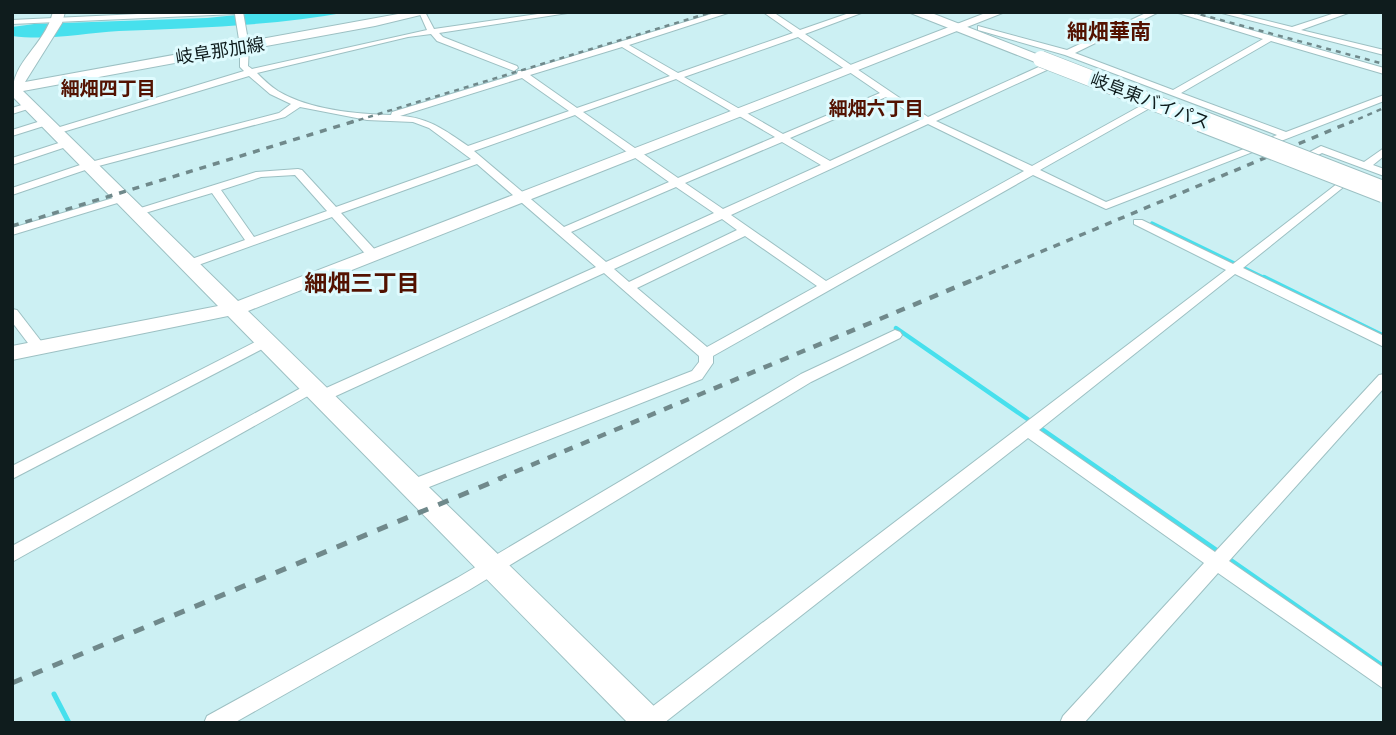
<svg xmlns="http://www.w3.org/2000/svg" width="1396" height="735" font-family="Signika,'Noto Sans JP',sans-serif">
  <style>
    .water { fill: #47e0ed }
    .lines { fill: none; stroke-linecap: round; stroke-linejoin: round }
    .stream-far2 { stroke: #47e0ed; stroke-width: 3.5 }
    .stream-far1 { stroke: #47e0ed; stroke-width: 4.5 }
    .stream { stroke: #47e0ed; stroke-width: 5 }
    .street-casing { stroke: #9dc0c3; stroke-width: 2 }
    .secondary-casing { stroke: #9dc0c3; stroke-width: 2 }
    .highway-casing { stroke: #9dc0c3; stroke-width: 2 }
    .street { fill: #fff; fill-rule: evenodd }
    .secondary { fill: #fff; fill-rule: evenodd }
    .highway { fill: #fff; fill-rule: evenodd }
    .rail-far3 { stroke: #70898b; stroke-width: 2.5; stroke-dasharray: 5 5; stroke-linecap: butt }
    .rail-far2 { stroke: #70898b; stroke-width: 3.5; stroke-dasharray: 7 7; stroke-linecap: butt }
    .rail-far1 { stroke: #70898b; stroke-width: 4.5; stroke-dasharray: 9 9; stroke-linecap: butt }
    .rail { stroke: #70898b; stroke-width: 5; stroke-dasharray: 11 11; stroke-linecap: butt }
    .highway-bridge-far1-casing { stroke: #9dc0c3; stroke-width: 17; stroke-linecap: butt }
    .highway-bridge-casing { stroke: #9dc0c3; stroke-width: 23; stroke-linecap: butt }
    .highway-bridge-far1 { stroke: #fff; stroke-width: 16 }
    .highway-bridge { stroke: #fff; stroke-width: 21 }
    .labels { text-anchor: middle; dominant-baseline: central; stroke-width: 6; stroke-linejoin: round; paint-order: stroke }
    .far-street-label { font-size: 18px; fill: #0f1c1d; stroke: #dffbfe }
    .far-neighbourhood-label { font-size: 19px; font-weight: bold; fill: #531201; stroke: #dffbfe }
    .far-quarter-label { font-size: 21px; font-weight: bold; fill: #531201; stroke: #dffbfe }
    .neighbourhood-label { font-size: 23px; font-weight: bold; fill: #531201; stroke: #dffbfe }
  </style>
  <rect width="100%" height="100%" fill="#ccf0f3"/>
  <path class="water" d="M266,12H348C272,26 196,28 119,31C83,33 48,41 12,36V27L34,24L207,18Z"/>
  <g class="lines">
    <path class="stream-far2" d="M1152,223L1267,279"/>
    <g class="stream-far1">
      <path d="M1264,277L1384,336"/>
      <path d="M896,328L1114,479"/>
    </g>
    <g class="stream">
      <path d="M1112,478L1219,552"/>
      <path d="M1226,557L1384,667"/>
      <path d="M54,694L69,723"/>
    </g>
    <g class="street-casing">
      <g id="street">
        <path d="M180,12H243L249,46L248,66L252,69L427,30L419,12H425L434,29L552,12H574L439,33L443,37L517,66L518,68L514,71L437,41L431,34L408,37L257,73C263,79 270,86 278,91C310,110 355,114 391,115L392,112L517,74L518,71H524L718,12H731L629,45L678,73L793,33L763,12H773L800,30L852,12H864L805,34L928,117L1043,65H1049V69L936,121L1032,166L1144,104H1150V108L1040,170L1106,202L1249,147H1255L1256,144L1277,135L1065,55L978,30V26L1067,50L1148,12H1159L1075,53L1173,90L1263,39L1175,12H1188L1384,68V74L1271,41L1181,93L1286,132L1384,95V101L1106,209L1033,175L713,356V363L702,379L414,493L408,491L406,486L408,481L692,371L699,362V356L604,273L325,401H315L313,397L315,393L596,267L477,164L341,213L378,253L380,256L374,260L370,259L332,217L190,268L186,267L184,264L186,261L245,240L212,193L135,216L129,213L131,211L256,172L298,169L302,170L336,207L471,159L429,128L413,122L367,120L300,107L285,117L91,168L12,195V188L83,164L279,113L291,104L270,94L249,76L56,134H50V130L244,71L240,67V46L235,14L12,24V20ZM798,37L880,93L783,134L684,77ZM622,47L670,76L577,108L530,75ZM522,78L569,111L468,146C446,131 428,117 400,116ZM676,79L775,137L678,178L583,112ZM886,97L920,120L830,161L790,138ZM575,115L669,182L564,227L474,151ZM928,124L1024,171L826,281L731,215ZM782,142L821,165L723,209L685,183ZM295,175L327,211L254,237L221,190L261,177ZM676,187L714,213L606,262L571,232ZM722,219L737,230L629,282L614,269ZM745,236L817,286L707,347L637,288Z"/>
        <path d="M1218,12H1232L1292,27L1338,12H1351L1301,30L1384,50V55Z"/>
        <path d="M28,103L33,106L31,108L12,114V108Z"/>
        <path d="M44,120L47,121V125L12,136V130Z"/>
        <path d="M65,141L69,142V146L12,165V158Z"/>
        <path d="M1321,146L1364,162L1384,148V156L1373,165L1384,169V176L1322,153L1302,163H1294L1293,161Z"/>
        <path d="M1342,180L1347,183L1346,185L1243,268L1384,336V347L1235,274L1039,430L1215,552L1379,375L1384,374V388L1229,561L1384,668V689L1218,573L1084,723H1060L1063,716L1204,563L1028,438L664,723H637L640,716L1226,270L1134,224V220H1142L1233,264Z"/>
        <path d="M120,196L126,199L124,201L12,235V228Z"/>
        <path d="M12,309L17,310L44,345L46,348L44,351H34L12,322Z"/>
        <path d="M895,330L900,332L902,335L900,338L811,382L469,590L234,723H204L207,716L457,578L801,374Z"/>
        <path d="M267,336L272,338L274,341L272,344L12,479V466Z"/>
        <path d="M310,383L315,384L317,388L315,392L12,562V546Z"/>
      </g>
    </g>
    <g class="secondary-casing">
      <path id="secondary" d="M53,12H65L62,23L25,82L409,12H433L375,26L23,91L238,301L988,12H1005L248,311L660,712L664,723H628L228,316L12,360V346L218,306L12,96C12,60 44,47 53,12Z"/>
    </g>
    <g class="highway-casing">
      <path id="highway" d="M908,12H929L1049,59L1041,64L1035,62Z"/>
    </g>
    <use href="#street" class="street"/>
    <use href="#secondary" class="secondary"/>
    <use href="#highway" class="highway"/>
    <g class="rail-far3">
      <path d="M1191,12L1384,64"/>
      <path d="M349,123L712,12"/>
      <path d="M1349,123L1384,108"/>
    </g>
    <g class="rail-far2">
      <path d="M12,226L355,121"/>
      <path d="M976,279L1353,121"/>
    </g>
    <path class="rail-far1" d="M498,479L980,277"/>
    <path class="rail" d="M12,683L502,478"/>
    <g class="highway-bridge-far1-casing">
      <path id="highway-bridge-far1" d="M1041,59L1206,123"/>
    </g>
    <g class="highway-bridge-casing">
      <path id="highway-bridge" d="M1201,121L1384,192"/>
    </g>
    <use href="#highway-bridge-far1" class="highway-bridge-far1"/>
    <use href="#highway-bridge" class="highway-bridge"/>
  </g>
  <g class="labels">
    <g class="far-street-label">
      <text transform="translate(220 51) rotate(-9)">岐阜那加線</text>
      <text transform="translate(1150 101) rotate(21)">岐阜東バイパス</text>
    </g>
    <g class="far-neighbourhood-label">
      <text x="108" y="89">細畑四丁目</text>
      <text x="876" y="109">細畑六丁目</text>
    </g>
    <g class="far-quarter-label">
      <text x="1109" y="32">細畑華南</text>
    </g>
    <g class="neighbourhood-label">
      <text x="362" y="283">細畑三丁目</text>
    </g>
  </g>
  <rect width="1396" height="735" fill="none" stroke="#0f1c1d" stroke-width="28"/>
</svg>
